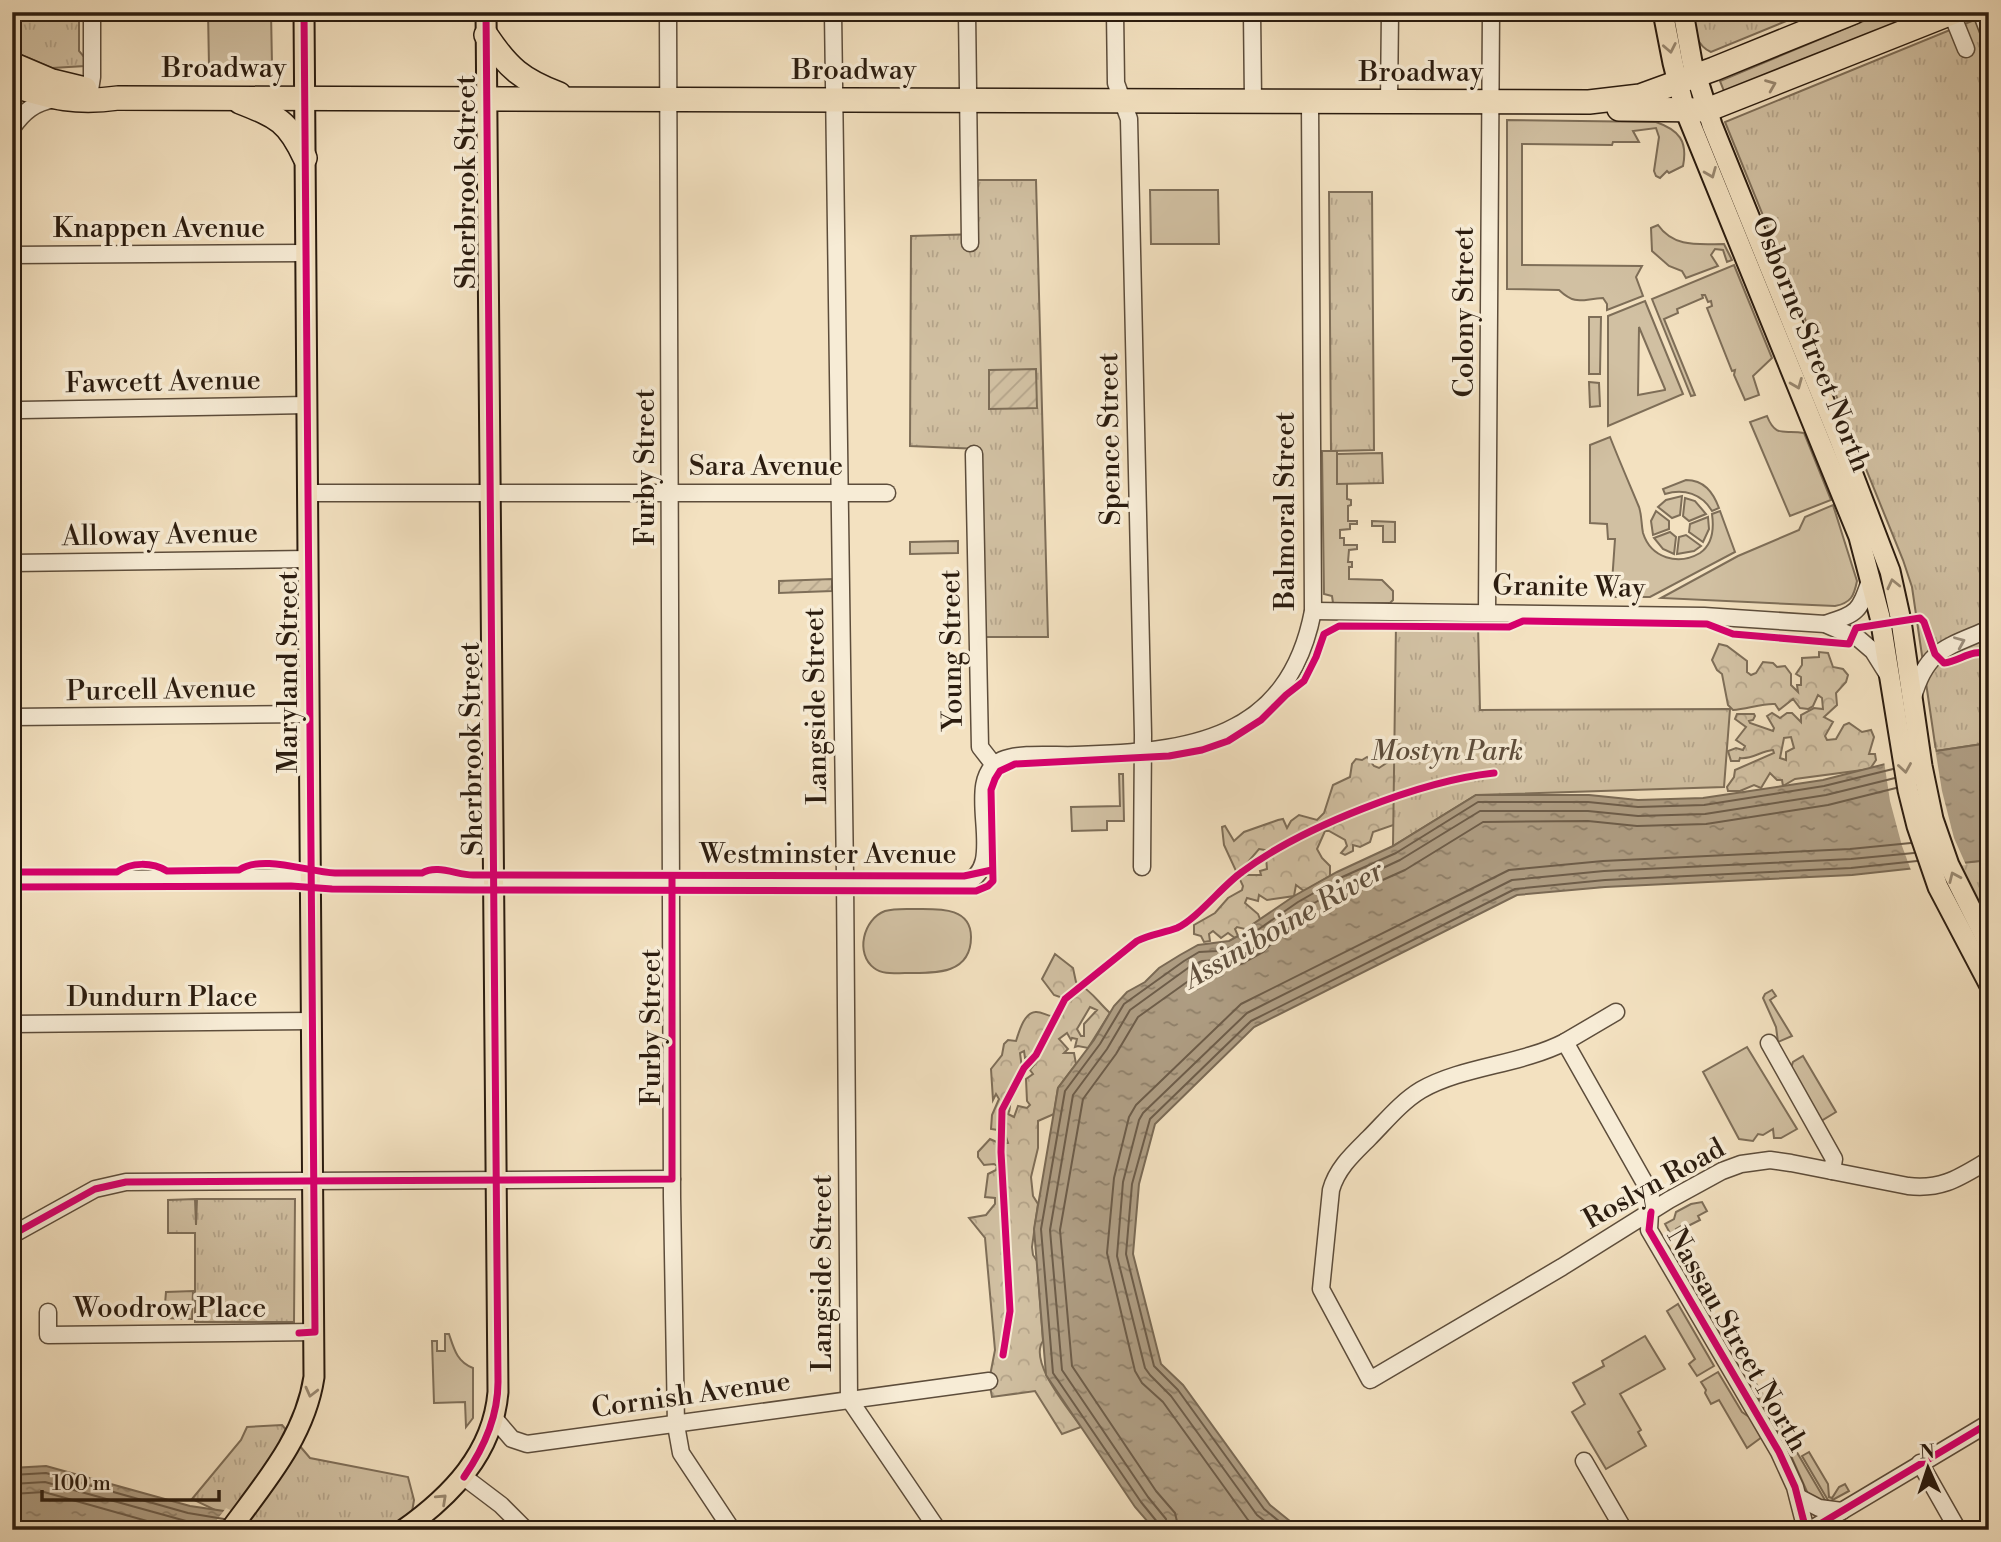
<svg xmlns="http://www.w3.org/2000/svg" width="2001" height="1542" font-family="'Libre Bodoni',serif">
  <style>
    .grass { fill: #d1c0a2; stroke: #7e6e58; stroke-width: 2; fill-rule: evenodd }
    .forest { fill: url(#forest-crowns); stroke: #7e6e58; stroke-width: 2; fill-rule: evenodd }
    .park { fill: url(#park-tufts); stroke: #7e6e58; stroke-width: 2 }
    .garden { fill: url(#garden-furrows); stroke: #7e6e58; stroke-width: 2 }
    .water { fill: url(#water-ripples); stroke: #7a6a55; stroke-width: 2 }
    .pier { fill: #f3e1c0 }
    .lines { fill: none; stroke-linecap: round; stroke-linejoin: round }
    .shore { stroke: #6d5d4a; stroke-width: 2 }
    .minor-casing { stroke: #5d4d3b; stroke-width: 19 }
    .major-casing { stroke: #2b1c0f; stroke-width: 23 }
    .highway-casing { stroke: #2b1c0f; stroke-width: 26 }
    .minor { stroke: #f7ecd6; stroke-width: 16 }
    .major { stroke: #f3e1c0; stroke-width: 19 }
    .highway { stroke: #f3e1c0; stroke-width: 23 }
    .cycleway-casing { stroke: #f7ecd6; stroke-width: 11 }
    .cycleway { stroke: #d6006c; stroke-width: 7 }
    .oneway { stroke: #998870 }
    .oneway2 { stroke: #9b8e7c }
    .labels { text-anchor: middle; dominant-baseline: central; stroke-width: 7; stroke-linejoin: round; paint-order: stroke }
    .street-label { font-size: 28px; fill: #2b1c0f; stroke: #f7ecd6 }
    .park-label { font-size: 28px; font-style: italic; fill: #5d4d3b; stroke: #f7ecd6 }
    .water-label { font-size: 30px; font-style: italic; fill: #60503e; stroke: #f7ecd6 }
  </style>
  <defs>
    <pattern id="forest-crowns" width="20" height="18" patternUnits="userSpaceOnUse" patternTransform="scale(1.75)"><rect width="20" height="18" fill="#d1c0a2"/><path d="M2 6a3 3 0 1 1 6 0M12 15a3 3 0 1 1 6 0" fill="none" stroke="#b4a48a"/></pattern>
    <pattern id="park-tufts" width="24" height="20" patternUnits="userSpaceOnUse" patternTransform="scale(1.75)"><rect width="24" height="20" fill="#d1c0a2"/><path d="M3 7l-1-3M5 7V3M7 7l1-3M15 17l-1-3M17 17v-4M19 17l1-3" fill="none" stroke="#b4a48a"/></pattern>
    <pattern id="garden-furrows" width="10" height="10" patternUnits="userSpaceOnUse" patternTransform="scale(1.75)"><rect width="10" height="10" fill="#d1c0a2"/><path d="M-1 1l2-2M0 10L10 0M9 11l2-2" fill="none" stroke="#b4a48a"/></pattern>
    <pattern id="water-ripples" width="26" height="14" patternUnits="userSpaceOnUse" patternTransform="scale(1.75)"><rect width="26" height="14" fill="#af9e84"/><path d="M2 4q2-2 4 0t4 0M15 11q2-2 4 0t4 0" fill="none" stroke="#8f806a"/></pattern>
  </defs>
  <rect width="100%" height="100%" fill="#f3e1c0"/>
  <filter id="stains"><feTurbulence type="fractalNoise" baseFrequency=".00286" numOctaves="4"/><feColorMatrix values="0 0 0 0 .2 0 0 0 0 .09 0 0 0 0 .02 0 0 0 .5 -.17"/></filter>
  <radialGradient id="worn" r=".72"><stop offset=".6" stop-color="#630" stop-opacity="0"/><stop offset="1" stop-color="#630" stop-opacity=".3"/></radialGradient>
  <g class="grass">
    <path d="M208,12H271L272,65L209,66Z"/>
    <path d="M1885,12H1923L1739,88L1724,91L1720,81Z"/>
    <path d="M1507,120L1656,122C1679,130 1688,141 1683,166L1669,173L1667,171L1660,178L1656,176L1654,171L1659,137L1656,128L1633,131L1639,142H1613L1612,145L1522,144V265L1642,266L1636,277L1643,296L1607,310V304L1603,298C1582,299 1576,306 1559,290L1507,289Z"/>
    <path d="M1150,190H1218L1219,244H1151Z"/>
    <path d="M1658,225C1674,248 1699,244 1724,244L1732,260L1727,262L1723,250L1715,249L1711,255L1718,266L1686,278L1682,271L1669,266L1652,251L1651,228Z"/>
    <path d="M1734,265L1772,358L1753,376L1759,395L1745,400L1734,375L1735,370L1732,371L1707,308L1712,306L1711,301L1708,302L1705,295H1702L1703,298L1677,309L1678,313L1664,319L1695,395L1691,396L1652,299Z"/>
    <path d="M1645,301L1683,394L1608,426V316ZM1639,327L1665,389V390L1638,395Z"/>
    <path d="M1589,317H1601L1600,374H1589Z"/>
    <path d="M1589,382L1599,383L1600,406L1590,407Z"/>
    <path d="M1767,416C1776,439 1785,429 1804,433L1831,500L1790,516L1750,422Z"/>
    <path d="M1610,437C1619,460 1629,483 1639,507C1642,516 1641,523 1643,533C1651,558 1678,566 1700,553C1713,544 1714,528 1712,514L1720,511L1735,552L1650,597H1611L1615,539H1608L1607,524L1590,523V445Z"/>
    <path d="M1322,451H1337V483H1347V499L1351,500V505L1348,506V521H1357V524H1350V529L1340,530V538H1344V545H1357V549L1349,550L1348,562H1352V567H1349V579L1382,580L1393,591V600L1390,603H1333L1332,596L1324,594Z"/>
    <path d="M1686,480C1704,480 1713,492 1719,508L1712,511C1702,494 1684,488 1665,494L1663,489Z"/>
    <path d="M1682,496L1680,515L1672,518L1658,507L1666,500Z"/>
    <path d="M1685,498L1695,501L1706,514L1689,521L1683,516Z"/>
    <path d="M1833,505L1857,581C1854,596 1851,603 1835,606L1661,598L1738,556L1799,530L1805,517Z"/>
    <path d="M1656,511L1669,521V529L1653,535L1651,521Z"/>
    <path d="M1708,517L1709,529L1703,542L1689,532L1690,524Z"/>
    <path d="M1372,521L1395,522V542H1383V526H1372Z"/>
    <path d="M1670,532L1676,537L1674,554L1663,549L1654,538Z"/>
    <path d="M1686,535L1701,546L1694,551L1677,554L1679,537Z"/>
    <path d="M958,541V553L910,554V542Z"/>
    <path d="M1119,774H1123L1124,821H1107V830L1072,831L1071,807L1120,806Z"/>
    <path d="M917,909C939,909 971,907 971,937C971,976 932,973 905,973C895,973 883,975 874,968C855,954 863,919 885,911C895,908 907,909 917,909Z"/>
    <path d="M1772,990L1776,996L1770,1000L1792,1036L1778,1042L1776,1027L1763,998L1765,994Z"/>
    <path d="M1747,1047L1797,1129L1781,1138H1774L1773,1129L1763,1135L1758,1134L1753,1141L1739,1139L1703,1072Z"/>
    <path d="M1803,1056L1836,1112L1821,1121L1791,1068L1793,1062Z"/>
    <path d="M1702,1202L1707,1211L1698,1216L1700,1220L1686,1227L1683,1225L1676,1229L1678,1234L1672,1237L1665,1224L1674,1219L1676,1212L1691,1204Z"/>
    <path d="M1678,1304L1714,1366L1697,1376L1689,1364L1695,1359L1667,1311Z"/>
    <path d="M445,1334H449C454,1349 457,1362 473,1368V1418L466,1427L465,1402L434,1403L432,1341H437V1351H445Z"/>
    <path d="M1645,1336L1665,1369L1620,1394L1641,1430L1638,1432L1646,1446L1606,1469L1572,1412L1585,1404L1573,1383L1604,1366L1602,1361Z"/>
    <path d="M1718,1372L1742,1412L1755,1421L1762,1437L1747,1448L1719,1400L1711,1404L1705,1393L1706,1390L1701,1382Z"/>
    <path d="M1757,1385L1790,1440L1782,1439L1756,1393Z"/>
    <path d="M1795,1449L1825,1500L1822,1503L1808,1494L1791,1456Z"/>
    <path d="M1809,1452L1828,1484L1829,1497L1832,1498L1839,1487L1845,1484L1849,1491L1829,1502L1802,1456Z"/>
  </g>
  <g class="forest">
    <path d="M1719,644L1727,646L1747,661V672L1751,675L1756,673L1763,662L1773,663L1777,667L1785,666L1791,674V685L1798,692L1797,685H1801V677L1796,674L1802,665V658L1819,657V652L1828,653L1833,667L1843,669L1848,675L1846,682L1836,693L1837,705L1824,717L1833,722L1825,736L1827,740L1836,739L1844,725L1849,723L1862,732L1871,730L1874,737L1869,754H1875L1876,760L1870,769L1795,779L1783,786L1782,780H1777L1770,773L1761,788L1754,785L1740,791H1728L1727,787L1734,777L1735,770L1774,753L1773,750C1761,751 1751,760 1740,758L1739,761H1731L1728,751L1736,748L1743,750L1745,746L1736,740L1746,727L1735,719L1737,714H1754L1755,716L1753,720L1749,721L1750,723L1773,731L1774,728L1767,716L1772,713L1780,718L1787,713H1792L1801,722V715L1814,708L1823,709L1822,698L1818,695L1813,706L1808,709L1800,708L1793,699L1779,710L1775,704C1763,703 1747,709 1733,710L1728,705L1722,674L1717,670L1712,660ZM1791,737L1794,748L1786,752V760L1780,758L1784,738Z"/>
    <path d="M1367,757L1374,766L1379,768L1394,758L1396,763L1513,785V796L1476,795L1416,832L1396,824L1373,832L1370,842L1360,847L1353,845V851L1345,855L1341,853L1347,846L1345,840L1329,831H1325L1317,849L1322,858L1330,866V876L1304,891L1296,885L1294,896L1267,900L1259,895L1258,901L1247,898L1245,903L1258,914L1260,919L1249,930L1237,927L1235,929L1238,936L1235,938L1228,933L1221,938L1213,931L1209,934L1210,941L1204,942L1201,936L1194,934V925L1215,913L1228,898L1242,890L1243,886L1224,845L1222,827L1225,826L1234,841L1244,832L1278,820L1283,819L1287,828L1291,821L1299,815L1317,820L1324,813L1333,785L1350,777L1352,764L1356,759L1362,760ZM1259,849L1265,850L1262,856L1266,857L1267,869L1260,871L1261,875H1248L1247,871L1250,870L1251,866L1247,863Z"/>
    <path d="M1055,954L1073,968L1076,982C1093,992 1096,1000 1110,1013L1088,1048L1078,1046L1075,1047L1077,1039L1072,1038L1071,1040L1067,1033L1059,1039L1068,1049L1064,1053H1074L1076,1064L1058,1088L1054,1114L1038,1121V1148L1031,1177L1033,1196L1038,1204L1032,1247L1033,1255L1037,1261L1043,1341C1028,1362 1069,1409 1081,1427L1062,1434L1035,1391L992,1397L989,1381L995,1350L985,1238L969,1218L986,1215L995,1204V1198L985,1197L988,1174L996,1170L997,1166L994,1164L984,1165L978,1157V1152L990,1139L1001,1144L1008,1143L1004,1131L991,1129L992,1115L999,1099L996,1094L993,1100L991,1069L1002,1055L1004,1044L1008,1040L1016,1041C1019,1032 1024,1013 1035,1012C1041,1011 1047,1016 1052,1016L1061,1002L1060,997L1054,995L1042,979ZM1090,1007L1097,1010L1084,1024V1036H1081L1077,1029ZM1024,1051L1025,1058L1036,1055L1037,1061L1030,1070L1033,1074L1026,1079L1027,1101L1030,1105L1027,1108L1018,1106L1014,1117L1008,1114C1011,1109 1009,1106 1011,1100C1013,1091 1014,1091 1015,1081L1023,1076L1020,1053Z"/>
  </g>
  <g class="park">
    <path d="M12,12H79V51L85,58V66L52,68L12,51Z"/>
    <path d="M1691,12H1808L1711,52C1695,45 1694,28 1691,12Z"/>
    <path d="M1989,14V743L1936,751L1912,587L1903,560L1725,122Z"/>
    <path d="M977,180H1036L1048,637H981L980,449L910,446L911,236L978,234Z"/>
    <path d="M1329,192H1372L1374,450L1331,451Z"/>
    <path d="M1382,453L1383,483L1337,484V454Z"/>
    <path d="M1396,623L1478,624L1480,710L1730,709L1724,787L1476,795L1393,846Z"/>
    <path d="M1989,860V945L1956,863Z"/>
    <path d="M195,1199L196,1225L197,1199H295L294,1322H195V1233H168V1200Z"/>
    <path d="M193,1291L192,1319L166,1318L164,1316L166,1292Z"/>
    <path d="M282,1425L310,1458L408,1477L414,1500L412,1512L436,1530H257L192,1499L241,1440L247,1427Z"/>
  </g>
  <g class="garden">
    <path d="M1036,369L1037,408L989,409V370Z"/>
    <path d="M832,579V591L779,593V581Z"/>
  </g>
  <g class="water">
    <path d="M1989,743V860L1852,875L1605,887L1517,895L1254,1027L1155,1124L1139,1184L1133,1254L1161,1364L1183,1385L1270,1505L1301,1530H1155L1135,1507L1046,1375L1034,1229L1058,1088L1094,1040L1114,1006L1127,992L1145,982L1159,968L1180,955L1198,945L1229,941L1249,930L1253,924L1294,896L1337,872L1393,846L1476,795H1589L1638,800L1703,798L1823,780L1936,751Z"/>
    <path d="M46,1466L190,1506L224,1511L260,1530H12V1468Z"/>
  </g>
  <g class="pier">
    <path d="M1935,748L1942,791L1954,838L1966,865L1912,873L1902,846L1890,801L1884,761Z"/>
    <path d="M226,1508L252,1520L245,1530H209Z"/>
  </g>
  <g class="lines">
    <g class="shore">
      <path d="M12,1475L46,1473L188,1513L224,1519"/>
      <path d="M12,1484L45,1482L186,1521L220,1526"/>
      <path d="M12,1494L44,1492L179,1530"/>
      <path d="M1159,1530L1158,1523L1141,1502L1053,1373L1041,1229L1065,1091L1100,1044L1124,1004L1184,961L1199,952L1217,951L1232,947L1252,936L1259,929L1298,902L1340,878L1396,853L1478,802H1588L1638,807L1704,805L1824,786L1893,769"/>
      <path d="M1168,1530L1166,1519L1148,1497L1062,1370L1050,1230L1073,1095L1107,1049L1130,1010L1188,968L1202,961L1219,960L1236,955L1257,943L1265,935L1302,910L1344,886L1400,860L1480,811H1588L1638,816L1705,814L1826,795L1895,778"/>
      <path d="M1179,1530L1175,1513L1156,1491L1072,1366L1060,1230L1083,1099L1116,1054L1138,1017L1194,977L1205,971L1221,970L1241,964L1263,952L1272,943L1307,919L1349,895L1405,870L1483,822L1588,821L1637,826L1706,824L1828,805L1896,788"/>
      <path d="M1259,1530L1248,1520L1163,1402L1142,1383L1135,1371L1107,1253L1114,1178L1129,1117L1136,1105L1241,1004L1509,870L1603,861L1850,849L1911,843"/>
      <path d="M1276,1530L1257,1515L1171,1396L1150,1375L1145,1368L1117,1256L1123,1182L1139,1120L1143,1113L1247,1013L1512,880L1604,871L1851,859L1914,853"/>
      <path d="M1290,1530L1264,1509L1178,1390L1154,1366L1126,1254L1132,1184L1150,1119L1251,1021L1515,889L1605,880L1851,868L1917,861"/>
    </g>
    <g class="minor-casing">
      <g id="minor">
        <path d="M668,12L672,1197L676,1425L681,1453L732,1530"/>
        <path d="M833,12L845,876L849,1399L938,1530"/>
        <path d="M967,12L970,243"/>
        <path d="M1115,12L1116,83L1129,119L1143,735L1142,867"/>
        <path d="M1252,12L1253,100"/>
        <path d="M1951,12L1966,49"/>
        <path d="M1981,12L1989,33"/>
        <path d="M90,90L92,77V12"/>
        <path d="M1389,102L1390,12"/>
        <path d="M12,128C24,111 34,103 55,99"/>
        <path d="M12,255L306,253"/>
        <path d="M21,410L307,405"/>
        <path d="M974,454L980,747L994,765"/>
        <path d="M308,493H887"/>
        <path d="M12,563L308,559"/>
        <path d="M1313,611L1704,616L1825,624L1859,639L1873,651L1888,675"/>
        <path d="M1487,613L1491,12"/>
        <path d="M1825,624C1859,613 1859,612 1871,578"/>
        <path d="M1913,697C1927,649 1946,648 1989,629"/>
        <path d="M12,717L310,714"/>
        <path d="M12,880L295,877L398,882L961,884C1014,871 957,780 1002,760C1020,752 1057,756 1076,755C1188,752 1288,741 1313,611L1310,102"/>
        <path d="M12,1024L311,1021"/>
        <path d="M1565,1042L1616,1012"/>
        <path d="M1769,1043L1834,1159L1832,1171"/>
        <path d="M12,1235L95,1189L126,1182L672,1179"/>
        <path d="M48,1312V1335L315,1332"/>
        <path d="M494,1418L512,1439L527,1444L989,1381"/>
        <path d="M1584,1461L1624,1530"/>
        <path d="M1920,1463L1958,1530"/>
        <path d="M464,1477L501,1505L526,1530"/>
        <path d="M1798,1497L1819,1508L1842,1511"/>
        <path d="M1806,1530L1795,1487L1779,1452L1649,1230L1651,1194L1565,1042C1520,1065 1463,1066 1421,1090C1401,1102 1385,1122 1369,1138C1354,1153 1337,1168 1331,1190L1321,1289L1370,1380L1562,1267L1669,1200L1722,1171L1741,1164L1770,1160L1791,1163L1908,1186C1943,1190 1960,1177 1989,1160"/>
        <path d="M1810,1530L1989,1423"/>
      </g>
    </g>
    <g class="major-casing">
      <g id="major">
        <path d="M1663,12L1673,63L1685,110L1859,537L1880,617L1908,790L1917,826L1938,887L1989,984"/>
        <path d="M1683,12L1692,62L1712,125L1839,438L1890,571L1901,621L1922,766L1933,819L1949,865L1989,945"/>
        <path d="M230,1530C265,1482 305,1437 314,1377L304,12"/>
        <path d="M403,1530C451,1496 493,1453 498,1392L486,12"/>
      </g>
    </g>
    <g class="highway-casing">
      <g id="highway">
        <path d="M486,35C508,68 522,80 559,94"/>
        <path d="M12,64L52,81L85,89"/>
        <path d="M12,85C52,98 77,104 118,98L1589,102L1640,96L1714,69L1854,12"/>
        <path d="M240,102C278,117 288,121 305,158"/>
        <path d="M1619,109L1707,110L1954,12"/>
      </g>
    </g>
    <use href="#minor" class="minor"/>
    <use href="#major" class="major"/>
    <use href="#highway" class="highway"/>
    <g class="cycleway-casing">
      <g id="cycleway">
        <path d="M12,872H117C131,862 152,862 167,871L239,870C262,854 308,872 335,873C364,873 393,873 422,873C437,864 457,875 473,875L964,876L992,870"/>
        <path d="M12,887L291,886L332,889L474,890L976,891L988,886L993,881L991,790L995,779L1000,771L1015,764L1169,756L1202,750L1228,741L1261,720L1286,695L1304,681L1316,657L1324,634L1339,626L1509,627L1523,621L1707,624L1733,634L1849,644L1856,628L1920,618L1924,622L1935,654L1944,663C1960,661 1973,648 1989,654"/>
        <path d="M1651,1212L1649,1230L1779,1452L1795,1487L1806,1530"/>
        <path d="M12,1235L95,1189L126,1182L672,1179V879"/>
        <path d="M299,1333L315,1332L304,12"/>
        <path d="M1003,1355L1010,1311L1001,1152L1002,1110L1024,1068L1036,1055L1065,999L1137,941C1150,934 1164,933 1177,928C1197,919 1223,885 1242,872C1302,827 1420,781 1494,773"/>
        <path d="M464,1477C484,1448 498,1417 498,1382L486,12"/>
        <path d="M1810,1530L1989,1423"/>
      </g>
    </g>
    <use href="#cycleway" class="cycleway"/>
  </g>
  <defs><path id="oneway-chevron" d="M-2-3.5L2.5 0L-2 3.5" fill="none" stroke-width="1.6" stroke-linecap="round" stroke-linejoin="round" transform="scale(1.75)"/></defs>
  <g class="oneway">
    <use href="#oneway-chevron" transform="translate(1670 48) rotate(79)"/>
    <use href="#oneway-chevron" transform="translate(1771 85) rotate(-22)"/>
    <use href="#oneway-chevron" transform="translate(1711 173) rotate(68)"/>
    <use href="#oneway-chevron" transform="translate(1797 384) rotate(68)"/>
    <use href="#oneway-chevron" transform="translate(1893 584) rotate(-103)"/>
    <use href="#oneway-chevron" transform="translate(1905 768) rotate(81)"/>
    <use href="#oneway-chevron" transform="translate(1954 877) rotate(-114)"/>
    <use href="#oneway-chevron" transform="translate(311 1392) rotate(104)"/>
    <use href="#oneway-chevron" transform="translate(442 1499) rotate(-43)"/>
  </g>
  <use class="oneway2" href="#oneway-chevron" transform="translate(1960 642) rotate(-23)"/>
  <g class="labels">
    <g class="street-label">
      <text x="224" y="68">Broadway</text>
      <text x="854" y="70">Broadway</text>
      <text x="1421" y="72">Broadway</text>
      <text transform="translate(466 182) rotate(-90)">Sherbrook Street</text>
      <text x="159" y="228">Knappen Avenue</text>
      <text transform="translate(1464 312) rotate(-90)">Colony Street</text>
      <text transform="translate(1811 344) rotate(68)">Osborne Street North</text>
      <text transform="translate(163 382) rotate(-1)">Fawcett Avenue</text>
      <text transform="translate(1110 439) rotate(-91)">Spence Street</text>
      <text x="766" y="466">Sara Avenue</text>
      <text transform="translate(645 467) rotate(-90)">Furby Street</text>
      <text transform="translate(1285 511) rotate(-90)">Balmoral Street</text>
      <text transform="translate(160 535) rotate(-1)">Alloway Avenue</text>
      <text transform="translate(1569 587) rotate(1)">Granite Way</text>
      <text transform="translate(952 650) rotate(-91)">Young Street</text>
      <text transform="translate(288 672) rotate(-90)">Maryland Street</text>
      <text transform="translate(161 690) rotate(-1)">Purcell Avenue</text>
      <text transform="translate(816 706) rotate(-91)">Langside Street</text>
      <text transform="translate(472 749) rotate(-91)">Sherbrook Street</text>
      <text x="828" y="854">Westminster Avenue</text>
      <text x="162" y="997">Dundurn Place</text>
      <text transform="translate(651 1027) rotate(-90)">Furby Street</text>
      <text transform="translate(1654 1184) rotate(-29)">Roslyn Road</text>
      <text transform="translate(822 1273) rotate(-90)">Langside Street</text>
      <text x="170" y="1308">Woodrow Place</text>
      <text transform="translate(1737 1340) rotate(60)">Nassau Street North</text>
      <text transform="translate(691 1395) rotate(-8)">Cornish Avenue</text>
    </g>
    <g class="park-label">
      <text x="1447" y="751">Mostyn Park</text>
    </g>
    <g class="water-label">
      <text transform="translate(1284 925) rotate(-30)">Assiniboine River</text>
    </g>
  </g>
  <rect width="2001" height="1542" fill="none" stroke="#f3e1c0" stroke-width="42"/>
  <rect x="14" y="14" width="1973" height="1514" fill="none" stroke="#2b1c0f" stroke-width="3.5"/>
  <rect x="21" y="21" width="1959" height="1500" fill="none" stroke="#2b1c0f" stroke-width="2"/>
  <g transform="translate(1928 1468) rotate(357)" stroke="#f7ecd6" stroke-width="5" paint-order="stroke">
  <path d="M0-5L12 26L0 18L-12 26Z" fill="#2b1c0f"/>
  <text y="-10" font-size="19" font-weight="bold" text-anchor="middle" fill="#2b1c0f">N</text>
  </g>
  <path d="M42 1490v10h177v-10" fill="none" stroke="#2b1c0f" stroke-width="3.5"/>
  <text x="52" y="1490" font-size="21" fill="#2b1c0f" stroke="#f7ecd6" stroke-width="5" paint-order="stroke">100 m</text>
  <rect width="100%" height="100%" filter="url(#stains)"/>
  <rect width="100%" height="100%" fill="url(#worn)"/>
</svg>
